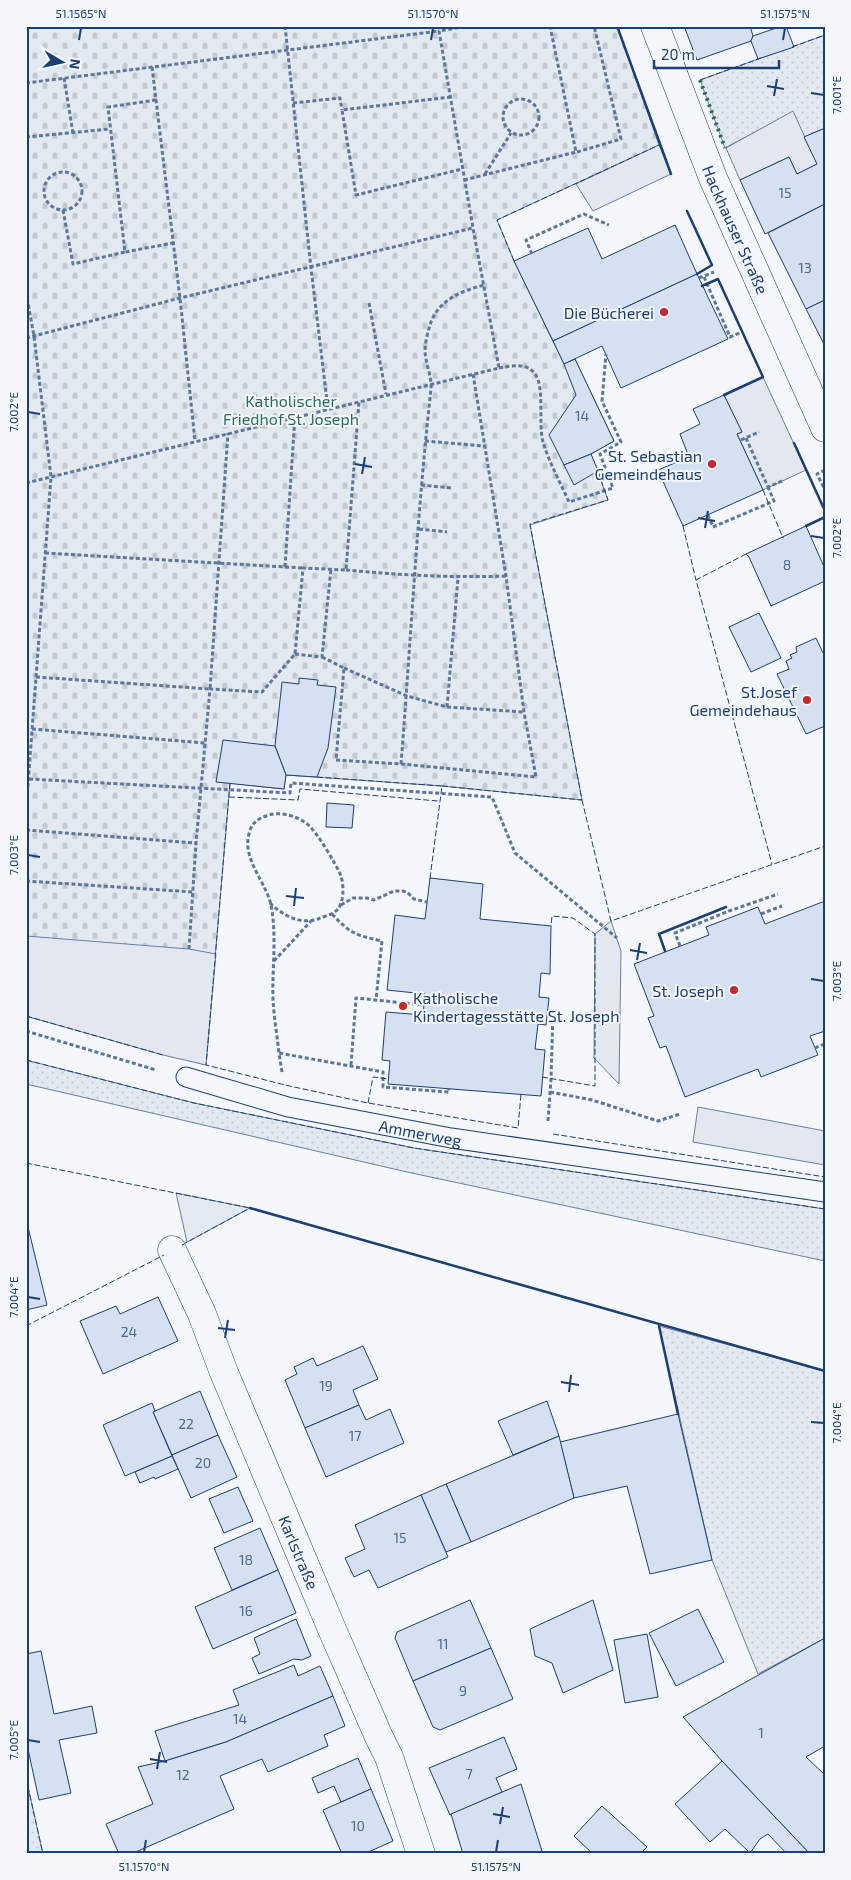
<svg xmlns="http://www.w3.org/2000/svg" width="851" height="1880" font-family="'Exo 2',sans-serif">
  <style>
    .grass { fill: url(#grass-dots); stroke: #687fa3 }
    .cemetery { fill: url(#cemetery-stones); stroke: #687fa3 }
    .park { fill: #e3e9f0; stroke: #687fa3 }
    .parking { fill: #e3e8f0; stroke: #687fa3 }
    .building { fill: #d5e0f0; stroke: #1d3f73 }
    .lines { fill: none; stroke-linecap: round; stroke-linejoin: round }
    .lane-casing { stroke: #1d3f73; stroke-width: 21 }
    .street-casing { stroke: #1d3f73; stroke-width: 29 }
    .path { stroke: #5e769c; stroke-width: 3; stroke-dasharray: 4 2.5; stroke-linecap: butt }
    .lane { stroke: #f4f7fb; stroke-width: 19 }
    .street { stroke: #f4f7fb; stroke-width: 28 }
    .hedge { stroke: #2c6c60; stroke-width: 4; stroke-dasharray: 2.5 4; stroke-linecap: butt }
    .fence { stroke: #1d3f73; stroke-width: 1; stroke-dasharray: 6 2.5; stroke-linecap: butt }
    .wall { stroke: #1d3f73; stroke-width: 2.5 }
    .ticks { fill: none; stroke: #1d3f73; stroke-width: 2 }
    .poi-dot { fill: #c62828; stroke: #f4f7fb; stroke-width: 2 }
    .labels { text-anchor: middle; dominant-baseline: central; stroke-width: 4; stroke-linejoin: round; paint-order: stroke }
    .number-label { font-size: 14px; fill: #4b6792 }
    .street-label { font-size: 16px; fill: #1d3f73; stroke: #f4f7fb }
    .poi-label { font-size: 16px; fill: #1d3f73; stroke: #f4f7fb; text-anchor: end }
    .park-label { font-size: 16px; fill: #2c6c60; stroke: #f4f7fb }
    .neatline { fill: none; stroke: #1d3f73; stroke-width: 2 }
    .ticks-label { font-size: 12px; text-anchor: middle; fill: #1d3f73 }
  </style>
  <defs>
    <pattern id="grass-dots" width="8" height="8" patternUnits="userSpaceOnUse" patternTransform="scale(1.25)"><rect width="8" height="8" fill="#e3e9f0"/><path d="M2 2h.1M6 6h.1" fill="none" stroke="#c2c9d1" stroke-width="1.8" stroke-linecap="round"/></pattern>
    <pattern id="cemetery-stones" width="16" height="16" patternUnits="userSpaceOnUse" patternTransform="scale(1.25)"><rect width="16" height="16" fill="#e3e9f0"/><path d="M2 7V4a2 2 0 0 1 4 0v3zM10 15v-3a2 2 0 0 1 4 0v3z" fill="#c2c9d1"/></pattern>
  </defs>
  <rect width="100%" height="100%" fill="#f4f7fb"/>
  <g class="grass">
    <path d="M825,35V128L804,137L793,112L725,148L700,80Z"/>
    <path d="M26,1060L194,1103L414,1148L825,1209V1261L407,1172L26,1084Z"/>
    <path d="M659,1326L825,1371V1638L758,1674L712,1560Z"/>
    <path d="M26,1778L43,1854H26Z"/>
  </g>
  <path class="cemetery" d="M26,26H617L659,145L497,220L514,261L564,364L575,359L614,441L591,454L608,500L530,525L582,800L442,786L286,775L284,789L230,783L206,1065L26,1016Z"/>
  <path class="park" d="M176,1193L250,1208L187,1242Z"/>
  <g class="parking">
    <path d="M793,111L817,164L797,174L789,157L740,180L726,148Z"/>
    <path d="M659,145L671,174L593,211L576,184Z"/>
    <path d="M763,377L806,470L763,490L737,434L742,432L724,395Z"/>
    <path d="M611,921L621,951L619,1084L594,1058L595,934Z"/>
    <path d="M26,936L189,949L216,954L206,1065L163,1055L26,1016Z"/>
    <path d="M698,1107L825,1131V1165L693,1142Z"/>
  </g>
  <g class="building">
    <path d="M684,26H750L753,36L751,41L697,60Z"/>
    <path d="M782,26H786L794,47L758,59L751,41L753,36Z"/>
    <path d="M825,128V204L765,234L740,180L789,157L797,174L817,164L804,137Z"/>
    <path d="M825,204V300L806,309L768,233Z"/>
    <path d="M675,225L697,274L553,341L514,261L588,228L602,259Z"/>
    <path d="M697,274L728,339L621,388L602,346L564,364L553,341Z"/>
    <path d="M825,300V346L806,309Z"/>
    <path d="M575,359L614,441L591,454L564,465L549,435L576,395L564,364Z"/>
    <path d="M724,395L742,432L737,434L763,490L683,526L658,470L689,457L680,434L700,424L693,409Z"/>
    <path d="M591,454L598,471L574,485L564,465Z"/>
    <path d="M806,526L825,569V581L771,606L749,557L746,554Z"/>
    <path d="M759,613L781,658L751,672L729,627Z"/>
    <path d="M816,638L823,653L825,652V726L806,734L777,674L789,669L786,661L792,658L790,655L797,652L796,647Z"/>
    <path d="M299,678L318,680L317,685L336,687L328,748L317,777L286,775L275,746L282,682L299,684Z"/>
    <path d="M223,740L275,746L286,775L284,789L216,782Z"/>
    <path d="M327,803L354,805L352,828L326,827Z"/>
    <path d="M430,878L483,884L480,919L551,926L550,974L541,973L539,997L549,998L546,1025L538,1024L535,1049L545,1050L541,1096L388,1084L390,1061L382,1060L386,1012L423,1015L425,994L387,990L395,915L425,919Z"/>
    <path d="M825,901V1031L810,1036L818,1055L761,1077L758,1069L685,1097L666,1046L660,1048L648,1018L654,1016L634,964L709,935L706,927L758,907L765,924Z"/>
    <path d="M26,1219L47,1305L26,1310Z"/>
    <path d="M158,1297L178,1341L103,1374L80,1321L116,1306L120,1314Z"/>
    <path d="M363,1346L378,1379L353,1390L359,1405L305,1428L285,1380L297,1374L294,1367L313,1358L317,1366Z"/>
    <path d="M200,1391L218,1435L172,1455L153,1412Z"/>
    <path d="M547,1401L559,1436L513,1455L498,1421Z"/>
    <path d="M152,1403L155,1411L153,1412L172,1456L125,1476L103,1425Z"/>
    <path d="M359,1405L366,1420L390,1409L404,1443L326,1477L305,1428Z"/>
    <path d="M678,1414L712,1560L650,1574L627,1486L574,1498L560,1442Z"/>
    <path d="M218,1435L237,1477L191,1498L172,1455Z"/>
    <path d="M559,1436L574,1498L471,1542L446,1484Z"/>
    <path d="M172,1456L178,1469L155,1479L154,1477L140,1483L135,1472Z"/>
    <path d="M446,1484L471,1542L446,1552L421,1495Z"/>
    <path d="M238,1487L253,1521L224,1533L209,1499Z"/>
    <path d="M421,1495L448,1557L378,1588L369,1570L354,1577L345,1558L365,1549L355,1525Z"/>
    <path d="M260,1528L278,1570L232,1590L214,1548Z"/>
    <path d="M278,1570L296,1613L213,1649L195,1607Z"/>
    <path d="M470,1600L491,1648L413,1681L395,1638L397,1632Z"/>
    <path d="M593,1600L613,1670L563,1693L552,1663L535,1656L530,1629Z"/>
    <path d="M698,1609L724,1662L676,1686L649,1633Z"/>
    <path d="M296,1619L311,1656L302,1660L294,1659L259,1674L252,1658L260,1654L254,1638Z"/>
    <path d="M647,1634L658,1697L625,1703L614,1640Z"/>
    <path d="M825,1638V1746L806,1757L825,1775V1854H810L722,1761L683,1717Z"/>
    <path d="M491,1648L513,1699L440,1730L433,1727L413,1681Z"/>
    <path d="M41,1651L54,1714L92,1706L97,1733L59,1740L71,1793L39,1800L26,1740V1654Z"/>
    <path d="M294,1665L298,1676L320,1666L333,1696L226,1742L165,1761L155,1731L239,1705L233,1690Z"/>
    <path d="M333,1696L345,1726L324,1735L328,1746L268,1772L262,1759L220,1776L234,1809L131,1854H119L106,1824L153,1804L138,1767L165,1761L226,1742Z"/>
    <path d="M504,1737L517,1769L496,1778L502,1792L450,1815L429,1768Z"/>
    <path d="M358,1758L371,1789L341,1802L334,1786L318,1793L312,1778Z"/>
    <path d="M722,1761L810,1854H787L768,1834L760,1839L750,1853L725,1829L710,1842L675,1804Z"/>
    <path d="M521,1784L542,1851L534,1854H463L451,1814Z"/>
    <path d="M371,1789L393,1841L364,1854H342L323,1810Z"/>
    <path d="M602,1806L647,1847L640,1854H593L574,1836Z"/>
  </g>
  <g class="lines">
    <g class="lane-casing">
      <g id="lane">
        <path id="s1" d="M186,1077L288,1107L451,1138L825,1192"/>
      </g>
    </g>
    <g class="street-casing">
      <g id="street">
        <path id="s2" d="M655,26L713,178L825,428"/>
        <path id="s3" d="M172,1250L202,1314L223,1370L331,1627L379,1737L389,1757L421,1854"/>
      </g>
    </g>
    <g class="path">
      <path d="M285,26L311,268L328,409"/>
      <path d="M152,67L180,298L195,441"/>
      <path d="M64,78L73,133"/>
      <path d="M26,83L439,31"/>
      <path d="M451,97L342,110L356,195L462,169"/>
      <circle cx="521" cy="117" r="18"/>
      <path d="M156,100L108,107L125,252L173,243"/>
      <path d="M293,103L340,98L342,110"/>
      <path d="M26,137L110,129"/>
      <path d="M577,152L621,139L594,26"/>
      <circle cx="63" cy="191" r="19"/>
      <path d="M485,174L511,133"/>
      <path d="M464,180L576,152L550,26"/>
      <path d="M63,210L73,264L125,252"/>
      <path d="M532,254L526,240L584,214L609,225"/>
      <path d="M704,277L730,337L742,332"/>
      <path d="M699,278L714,272"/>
      <path d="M26,292L34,336L51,477L26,811"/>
      <path d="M369,303L386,394"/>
      <path d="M26,338L180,298L473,228"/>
      <path d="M499,368C511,366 527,362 535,374C545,386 538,425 543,442C549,462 560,482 569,502L613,488L600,454L621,442L602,401L606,354"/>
      <path d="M746,438L768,487L782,481"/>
      <path d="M741,440L759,432"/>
      <path d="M425,441L484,446"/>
      <path d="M825,470L817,474L825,490"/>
      <path d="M26,483L499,368L473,228L439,31L468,26"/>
      <path d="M421,485L452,488"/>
      <path d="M708,515L713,527L774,501L768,487"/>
      <path d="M419,529L447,532"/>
      <path d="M45,553L303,568"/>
      <path d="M285,567L295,416"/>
      <path d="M346,570C400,575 451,578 506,576"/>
      <path d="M295,654L322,657L331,569"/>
      <path d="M322,657L344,668L336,760L401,764L536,777L524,712L506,576L473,374"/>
      <path d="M344,668L407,696L447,707L524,712"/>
      <path d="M36,677L210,689L228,433"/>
      <path d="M447,707L458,578"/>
      <path d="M32,729L205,743"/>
      <path d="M401,764C411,639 417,514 431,389C432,377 426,365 425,352C425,342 428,331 431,322C440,299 462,291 484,285"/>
      <path d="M29,779L290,793L291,783L492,797L515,853L617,938"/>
      <path d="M26,830L196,843"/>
      <path d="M26,881L193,892"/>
      <path d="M270,903C282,915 300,925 318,919C324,916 333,915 338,909C344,901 344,886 341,876C336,864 316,830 306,823C294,815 279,811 266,816C257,819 251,824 249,834C242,859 266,882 271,905C277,936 272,968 273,1000C274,1017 277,1035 279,1053"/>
      <path d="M341,905L353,898H367L374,900L394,891H402L407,892L414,899L427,902"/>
      <path d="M332,914C351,934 355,935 382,941L376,1000"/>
      <path d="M761,914L782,906"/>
      <path d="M680,946L675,933L729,911L778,894"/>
      <path d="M189,949L196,843L210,689L262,692L295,654L303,568L346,570L359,402"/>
      <path d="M274,961L311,921"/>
      <path d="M26,1031L156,1070"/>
      <path d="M815,1048L824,1044"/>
      <path d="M351,1065L356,998L424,1005"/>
      <path d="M282,1072L279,1053L383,1072V1087L449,1092V1089"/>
      <path d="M550,1092L592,1100L658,1121L680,1114"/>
      <path d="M548,1121L551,1079L553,1013L548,1012"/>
    </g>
    <use href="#lane" class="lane"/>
    <use href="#street" class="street"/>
    <path class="hedge" d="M700,80L725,148"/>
    <g class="fence">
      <path d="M792,47L825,35"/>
      <path d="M700,80L761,58"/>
      <path d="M514,261L497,220L659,145"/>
      <path d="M763,490L783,538"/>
      <path d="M683,526L696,580"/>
      <path d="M746,554L696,580L772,864"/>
      <path d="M317,777L442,786L430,878"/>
      <path d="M230,783L206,1065L285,1085L368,1103L518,1128L521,1094"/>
      <path d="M442,786L582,800L530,524L608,500L598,471"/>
      <path d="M229,797L298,800L300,789L438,801"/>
      <path d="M582,800L611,921L825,846"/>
      <path d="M26,1016L163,1055"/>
      <path d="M26,1060L194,1103L414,1148L825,1209"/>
      <path d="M542,1077L595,1086V934L573,918L552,916L551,926"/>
      <path d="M368,1103L373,1077L389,1079"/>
      <path d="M553,1134L825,1177"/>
      <path d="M26,1163L250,1208"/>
      <path d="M182,1245L250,1208"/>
      <path d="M26,1326L164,1255"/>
      <path d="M26,1778L43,1854"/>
    </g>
    <g class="wall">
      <path d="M617,26L671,174"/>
      <path d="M687,211L712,265L697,274"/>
      <path d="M702,286L718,279L763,377L724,395"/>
      <path d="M794,443L825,511"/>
      <path d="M806,526L825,517"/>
      <path d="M665,951L659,934L726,907"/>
      <path d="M250,1208L825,1371"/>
      <path d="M659,1326L678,1414"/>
    </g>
  </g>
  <path class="ticks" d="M79,40L81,28M431,40L433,28M783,40L785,28M767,86L784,89M811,93L824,95M774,96L777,79M28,412L40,414M355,464L372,467M362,474L365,457M698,518L715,521M705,528L708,511M811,536L824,538M28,855L40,857M286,896L304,898M294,906L296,888M630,950L647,953M637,960L640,943M811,979L824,981M28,1297L40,1299M218,1328L235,1330M225,1338L228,1320M561,1382L579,1385M569,1392L571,1375M811,1422L824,1423M28,1740L40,1742M150,1759L167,1762M157,1769L160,1752M493,1814L510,1817M500,1824L503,1807M144,1852L146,1840M496,1852L498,1840"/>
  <g class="poi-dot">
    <circle cx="664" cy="312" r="5"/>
    <circle cx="712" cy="464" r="5"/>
    <circle cx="807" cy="700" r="5"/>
    <circle cx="734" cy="990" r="5"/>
    <circle cx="403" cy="1006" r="5"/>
  </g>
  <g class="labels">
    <g class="number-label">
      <text x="785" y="192">15</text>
      <text x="805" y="267">13</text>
      <text x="582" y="415">14</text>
      <text x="787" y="564">8</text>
      <text x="129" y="1331">24</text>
      <text x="326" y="1385">19</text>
      <text x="186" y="1423">22</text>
      <text x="355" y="1435">17</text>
      <text x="203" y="1462">20</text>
      <text x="400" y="1537">15</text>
      <text x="246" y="1559">18</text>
      <text x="246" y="1610">16</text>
      <text x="443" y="1643">11</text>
      <text x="463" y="1690">9</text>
      <text x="240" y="1718">14</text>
      <text x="761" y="1732">1</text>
      <text x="469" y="1773">7</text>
      <text x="183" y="1774">12</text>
      <text x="358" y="1825">10</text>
    </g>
    <g class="street-label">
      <text stroke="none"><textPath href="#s2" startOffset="219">Hackhauser Straße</textPath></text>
      <text stroke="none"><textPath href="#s1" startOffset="241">Ammerweg</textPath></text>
      <text stroke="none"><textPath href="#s3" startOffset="328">Karlstraße</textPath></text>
    </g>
    <g class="poi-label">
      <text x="654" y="312">Die Bücherei</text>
      <text x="702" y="455">St. Sebastian<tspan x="702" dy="18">Gemeindehaus</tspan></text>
      <text x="797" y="691">St.Josef<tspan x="797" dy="18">Gemeindehaus</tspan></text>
      <text x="724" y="990">St. Joseph</text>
      <text x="413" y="997" text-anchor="start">Katholische<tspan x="413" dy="18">Kindertagesstätte St. Joseph</tspan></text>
    </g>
    <g class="park-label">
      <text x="291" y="400">Katholischer<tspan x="291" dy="18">Friedhof St. Joseph</tspan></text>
    </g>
  </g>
  <rect width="851" height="1880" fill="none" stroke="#f4f7fb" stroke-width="55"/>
  <g transform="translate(62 62) rotate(99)" stroke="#f4f7fb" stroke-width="4" paint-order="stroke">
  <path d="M0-4L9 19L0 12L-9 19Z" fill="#1d3f73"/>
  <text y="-8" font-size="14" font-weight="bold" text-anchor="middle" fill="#1d3f73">N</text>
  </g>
  <path d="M654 60v8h125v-8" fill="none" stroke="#1d3f73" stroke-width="2.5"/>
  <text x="661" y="60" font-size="15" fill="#1d3f73" stroke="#f4f7fb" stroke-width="4" paint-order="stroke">20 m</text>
  <rect x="28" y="28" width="796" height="1824" class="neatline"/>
  <g class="ticks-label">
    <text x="81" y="18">51.1565°N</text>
    <text x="433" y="18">51.1570°N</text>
    <text x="785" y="18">51.1575°N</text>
    <text transform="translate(837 95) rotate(-90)" y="4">7.001°E</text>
    <text transform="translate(14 412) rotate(-90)" y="4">7.002°E</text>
    <text transform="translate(837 538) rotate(-90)" y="4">7.002°E</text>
    <text transform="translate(14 855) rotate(-90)" y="4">7.003°E</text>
    <text transform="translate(837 981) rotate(-90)" y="4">7.003°E</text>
    <text transform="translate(14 1297) rotate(-90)" y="4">7.004°E</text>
    <text transform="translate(837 1423) rotate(-90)" y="4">7.004°E</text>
    <text transform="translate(14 1740) rotate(-90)" y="4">7.005°E</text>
    <text x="144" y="1871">51.1570°N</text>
    <text x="496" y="1871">51.1575°N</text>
  </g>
</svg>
